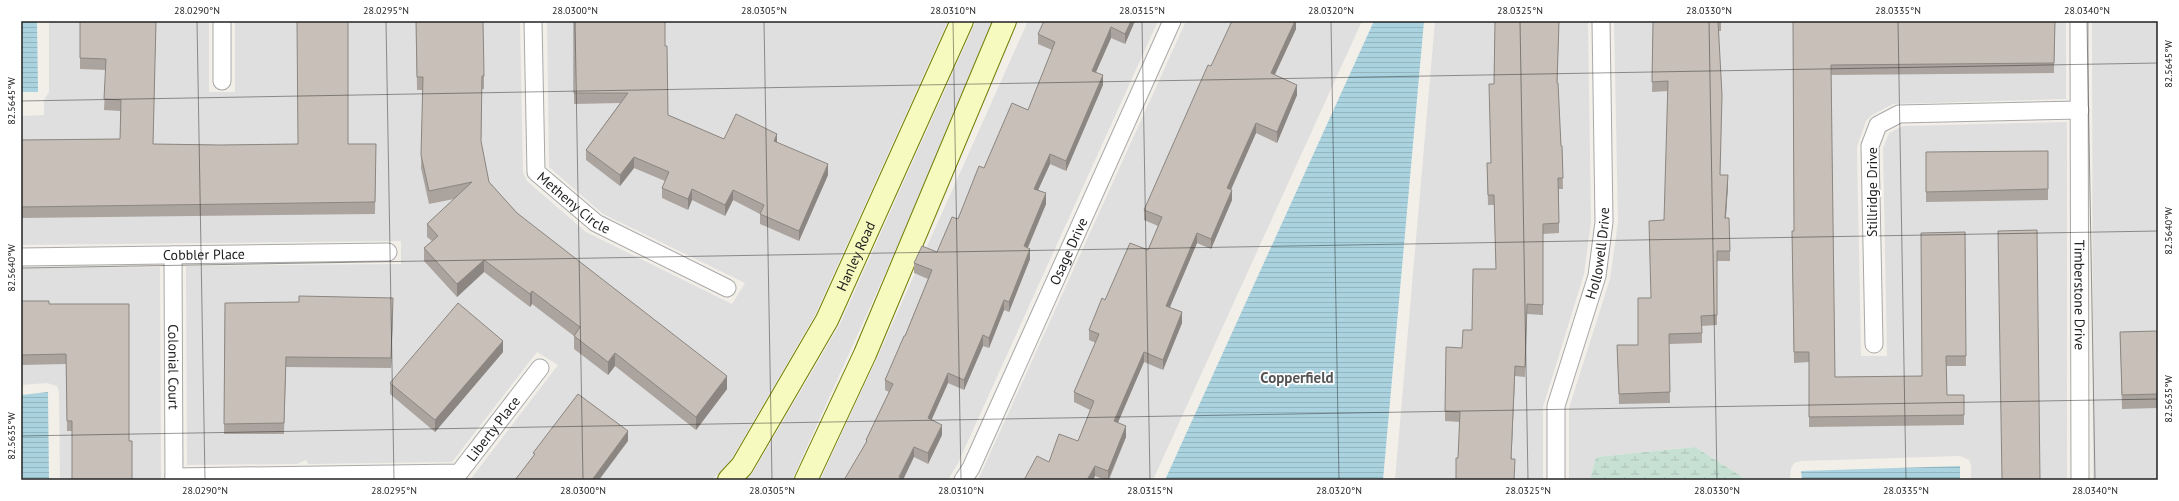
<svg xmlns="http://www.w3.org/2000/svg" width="2179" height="501" font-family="'PT Sans',sans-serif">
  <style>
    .residential { fill: #e0dfdf }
    .wetland { fill: url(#wetland-marsh) }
    .water { fill: url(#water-rules) }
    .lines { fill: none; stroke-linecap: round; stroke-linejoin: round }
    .minor-casing { stroke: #a9a9a9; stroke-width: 19 }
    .secondary-casing { stroke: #707d05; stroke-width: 24 }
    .minor { stroke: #fff; stroke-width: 17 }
    .secondary { stroke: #f7fabf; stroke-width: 22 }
    .wall { fill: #aba49e }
    .shaded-wall { fill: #8b8681 }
    .building { fill: #c7bfb8; stroke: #8b8681 }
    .ticks { fill: none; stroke: #222; stroke-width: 1; stroke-opacity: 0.45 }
    .labels { text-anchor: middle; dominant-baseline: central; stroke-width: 3.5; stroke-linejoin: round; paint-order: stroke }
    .street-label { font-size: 14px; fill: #222; stroke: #fff }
    .neighbourhood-label { font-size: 15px; font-weight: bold; fill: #555; stroke: #fff }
    .neatline { fill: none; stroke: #222; stroke-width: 1.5 }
    .ticks-label { font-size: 10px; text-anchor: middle; fill: #222 }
  </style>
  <defs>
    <pattern id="wetland-marsh" width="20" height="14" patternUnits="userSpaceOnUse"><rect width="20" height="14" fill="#c6e0d4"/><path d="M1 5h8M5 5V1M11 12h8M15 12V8" fill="none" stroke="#aac0b6"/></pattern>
    <pattern id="water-rules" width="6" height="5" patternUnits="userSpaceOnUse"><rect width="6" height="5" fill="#aad3df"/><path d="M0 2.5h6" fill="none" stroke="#92b5bf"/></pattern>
  </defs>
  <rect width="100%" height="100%" fill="#f2efe9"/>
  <g class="residential">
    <path d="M49,21H209V92H235V21H520L523,172L527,181L586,232L732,304L745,283L603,214L549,167L547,21H948L815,315L731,460L712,480H470L558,365L537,352L452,462L308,464L306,460L297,464L187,465L186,266L401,264V241L21,245V116L44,115V100L49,92Z"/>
    <path d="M976,21H999L792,480H746L752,474L840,324Z"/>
    <path d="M1028,21H1158L958,463L948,480H820L877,358Z"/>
    <path d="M1186,21H1362L1153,480H978Z"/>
    <path d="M1435,21H1588L1591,222L1584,274L1543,407V480H1395Z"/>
    <path d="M1614,21H2066V99L1893,104L1872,115L1866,121L1857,147L1861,356H1887L1883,148L1889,133L1903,126L2067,122V480H1971V466L1969,460L1960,456L1801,461L1794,463L1791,468L1790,480H1747L1695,447L1596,457L1590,480H1569V408L1610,279L1618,222Z"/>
    <path d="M2092,21H2158V480H2093Z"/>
    <path d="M160,267L161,480H60L59,393L57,386L47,383L21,385V268Z"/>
  </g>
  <path class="wetland" d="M1695,447L1747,480H1590L1596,457Z"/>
  <g class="water">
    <path d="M21,21H37L38,92H21Z"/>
    <path d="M1374,21H1424L1383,480H1165Z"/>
    <path d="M48,392L49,480H21V395Z"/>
    <path d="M1960,466V480H1802L1801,471Z"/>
  </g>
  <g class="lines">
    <g class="minor-casing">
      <g id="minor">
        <path d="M222,21V81"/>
        <path id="s1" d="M533,21L536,172L596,223L727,288"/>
        <path id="s2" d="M2079,21L2080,480"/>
        <path id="s3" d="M173,255L174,480"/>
        <path id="s4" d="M21,257L388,252"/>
        <path d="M1874,344L1870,146L1878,125L1899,114L2080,110"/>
        <path id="s5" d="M174,477L459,473L540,368"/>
        <path id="s6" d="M963,480L971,468L1172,21"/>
        <path id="s7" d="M1556,480V406L1597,276L1604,222L1601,21"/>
      </g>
    </g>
    <g class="secondary-casing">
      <g id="secondary">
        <path id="s8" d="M729,480L742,466L827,320L962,21"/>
        <path d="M806,480L865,354L1005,21"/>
      </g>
    </g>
    <use href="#minor" class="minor"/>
    <use href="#secondary" class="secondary"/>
  </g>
  <g class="wall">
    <path d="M80,21H156L153,144L220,145L376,144L375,214L21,218V140L120,139V111L104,110L106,70L80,69Z"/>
    <path d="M416,21L484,76V89H482L481,142L489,182L517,213L727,389L696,430L615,366L608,375L574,349V336L532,304L530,307L484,272L457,297L424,261V248L432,241L427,237V224L454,199L429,204L421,168L423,90H417Z"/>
    <path d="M574,21L665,46L668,115L724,139L777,142L828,175L799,241L760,224V214L733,200L725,216L692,200L688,210L662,198V188L665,181L634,168L620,186L586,160V150L620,103L574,104Z"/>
    <path d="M1135,21L1125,44L1111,38L1096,72L1103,85L1066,171L1050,164L1038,190L1046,204L1028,248L1030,259L1009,312L1004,310L989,348L983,346L964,390L948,383L931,419L942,435L928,464L914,457L866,443V440L889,392L885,390V380L905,336L928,279L914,273V263L937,252L958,219L984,168L1028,110L1052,50L1038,44V34Z"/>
    <path d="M1296,21V29L1274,75L1297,95L1277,143L1256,133L1231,190L1232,200L1211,249L1197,243L1170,307L1182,323L1163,370L1144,362L1117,423L1126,437L1109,480H1105L1095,476L1093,480H1024L1049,462L1078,441L1090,410L1074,402V392L1096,343L1089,340V330L1105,300L1148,250L1158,226L1144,220V210L1211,66Z"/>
    <path d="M1495,21H1559L1557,83L1561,146H1562L1563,189H1559V233L1543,234V315L1527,314L1525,377L1515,376L1458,458L1460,422L1445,421V411L1462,348L1472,330L1496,269L1494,205H1488L1487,163H1491L1494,84Z"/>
    <path d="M1653,21H1721V31H1719L1720,175L1728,185L1726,218L1730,251V261H1717V325L1702,326V343L1669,344L1670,403L1619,404L1617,345H1638L1651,298L1664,220L1668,91L1652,92Z"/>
    <path d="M1793,21H2055L2054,73L1831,75L1835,377L1922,376L1965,232L1966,366H1946L1947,395H1964V425L1809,427V362L1794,363L1792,241L1794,231Z"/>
    <path d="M2048,151V200L1926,202V152Z"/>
    <path d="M21,301L49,304L129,441L132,480L72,431H67L66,364L21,365Z"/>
    <path d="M225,303L393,308L391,368L286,367L284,434H224Z"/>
    <path d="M2120,332L2158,375V408L2122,409Z"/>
    <path d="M503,352L435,432L390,394V383Z"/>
  </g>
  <g class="shaded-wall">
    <path d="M1131,21H1135L1125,44V34Z"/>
    <path d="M1295,21H1296V29L1271,83V73Z"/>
    <path d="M1559,21L1557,93V83Z"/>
    <path d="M1111,27V38L1092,81V71Z"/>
    <path d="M1103,75V85L1066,171V161Z"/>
    <path d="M1297,85V95L1277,143V132Z"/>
    <path d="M1256,123V133L1227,198V188Z"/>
    <path d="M777,134V145L774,141Z"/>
    <path d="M1050,154V164L1034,199V189Z"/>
    <path d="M634,157V168L620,186V175Z"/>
    <path d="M828,164V175L799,241V231Z"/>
    <path d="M1728,175V185L1725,228V218Z"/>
    <path d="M692,189V200L688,210V199Z"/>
    <path d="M733,190V200L725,216V205Z"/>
    <path d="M1232,190V200L1211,249V239Z"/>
    <path d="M1046,193V204L1024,256V246Z"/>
    <path d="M1197,233V243L1166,316V306Z"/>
    <path d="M1030,249V259L1009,312V302Z"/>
    <path d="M484,260V272L457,297V284Z"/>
    <path d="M532,291V304L530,307V294Z"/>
    <path d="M393,298V308L391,368V358Z"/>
    <path d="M1004,300V310L989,348V338Z"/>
    <path d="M1182,312V323L1163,370V360Z"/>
    <path d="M983,335V346L964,390V380Z"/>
    <path d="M503,341V352L435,432V420Z"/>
    <path d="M1144,352V362L1114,432V421Z"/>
    <path d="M615,353V366L608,375V362Z"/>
    <path d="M1515,366V376L1511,469V459Z"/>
    <path d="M948,373V383L928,428V418Z"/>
    <path d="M727,376V389L696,430V417Z"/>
    <path d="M942,425V435L928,464V453Z"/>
    <path d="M1126,426V437L1108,480V471Z"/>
    <path d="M628,431V441L599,480H592Z"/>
    <path d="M914,447V457L903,480L899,477Z"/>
    <path d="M1095,466V476L1093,480H1087Z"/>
  </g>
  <g class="building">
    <path d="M80,21H156L153,144L220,145L298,144L297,21H348V144H376L375,202L21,207V140L120,139L121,100L104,99L106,59L80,58Z"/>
    <path d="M416,21H483L484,76H482L481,141L489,182L517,213L727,376L696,417L615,353L608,362L574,336L580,327L532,291L530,294L484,260L457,284L424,248L438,236L427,224L472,182L429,191L421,155L423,77H417Z"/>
    <path d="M574,21H665V46H667L668,115L724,139L736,114L777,134L774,141L828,164L799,231L760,214L764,205L733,190L725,205L692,189L688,199L662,188L669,172L634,157L620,175L586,150L628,93H574Z"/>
    <path d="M1044,21H1131L1125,34L1111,27L1092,71L1103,75L1066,161L1050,154L1034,189L1046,193L1024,246L1030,249L1009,302L1004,300L989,338L983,335L964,380L948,373L928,418L942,425L928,453L914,447L899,477L903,480H844L867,441L866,440L893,384L885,380L904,336H905L932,270L914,263L922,246L937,252L952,217L958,219L979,166L984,168L1012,103L1028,110L1055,42L1038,34Z"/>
    <path d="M1232,21H1295L1271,73L1297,85L1277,132L1256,123L1227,188L1232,190L1211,239L1197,233L1166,306L1182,312L1163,360L1144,352L1114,421L1126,426L1108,471L1095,466L1087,480H1024L1037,456L1049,462L1059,434L1078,441L1094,401L1074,392L1099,334L1089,330L1102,298L1105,300L1130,243L1148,250L1162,217L1144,210L1208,65L1211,66Z"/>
    <path d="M1495,21H1559L1557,83H1558L1561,146H1562L1563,178H1558L1559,223L1543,224V305L1527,304L1525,367L1515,366L1511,459H1515L1514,480H1456V458H1458L1460,412L1445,411L1446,347L1462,348L1463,330H1472L1473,269H1496L1494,195H1488L1487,163H1491L1489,84H1494Z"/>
    <path d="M1653,21H1718L1722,95L1720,175H1728L1725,218H1729L1730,251H1717V315L1701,316L1702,333L1669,334L1670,392L1619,394L1617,345H1638V298H1651L1649,221L1664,220L1668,81L1652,82Z"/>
    <path d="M1793,21H2055L2054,63L1831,65L1835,377L1922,376L1921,233L1965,232L1966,356H1946L1947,395H1964V415L1809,417V352H1794L1792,231H1794Z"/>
    <path d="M2048,151V189L1926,192V152Z"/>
    <path d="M2037,230L2040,480H2002L1998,231Z"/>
    <path d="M299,296L393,298L391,358L286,357L284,423L224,424L225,303L299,302Z"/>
    <path d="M21,301H49V304H129V441H132V480H72V421H67L66,354L21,355Z"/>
    <path d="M458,303L503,341L435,420L390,383Z"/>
    <path d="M2157,331L2158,394L2122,395L2120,332Z"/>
    <path d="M578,394L628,431L592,480H515L535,454L533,453Z"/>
  </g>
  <path class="ticks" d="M197,21L205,480M386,21L394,480M575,21L583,480M764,21L772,480M953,21L961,480M1142,21L1150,480M1331,21L1339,480M1520,21L1528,480M1709,21L1717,480M1898,21L1906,480M2087,21L2095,480M21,101L2158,63M21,268L2158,231M21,436L2158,399"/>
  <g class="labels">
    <g class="street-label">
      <text transform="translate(1872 192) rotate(-90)">Stillridge Drive</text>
      <text stroke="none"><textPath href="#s1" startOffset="200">Metheny Circle</textPath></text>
      <text stroke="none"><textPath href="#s6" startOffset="252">Osage Drive</textPath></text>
      <text stroke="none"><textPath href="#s7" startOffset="233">Hollowell Drive</textPath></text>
      <text stroke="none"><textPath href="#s4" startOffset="183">Cobbler Place</textPath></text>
      <text stroke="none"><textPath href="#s8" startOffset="258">Hanley Road</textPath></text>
      <text stroke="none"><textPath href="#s2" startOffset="274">Timberstone Drive</textPath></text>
      <text stroke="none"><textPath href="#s3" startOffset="112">Colonial Court</textPath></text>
      <text stroke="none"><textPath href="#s5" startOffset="341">Liberty Place</textPath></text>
    </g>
    <g class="neighbourhood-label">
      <text x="1297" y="377">Copperfield</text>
    </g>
  </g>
  <rect width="2179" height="501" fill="none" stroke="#ffffff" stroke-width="44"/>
  <rect x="22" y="22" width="2135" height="457" class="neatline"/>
  <g class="ticks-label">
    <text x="197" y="14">28.0290°N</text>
    <text x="386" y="14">28.0295°N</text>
    <text x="575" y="14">28.0300°N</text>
    <text x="764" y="14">28.0305°N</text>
    <text x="953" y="14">28.0310°N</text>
    <text x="1142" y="14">28.0315°N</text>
    <text x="1331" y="14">28.0320°N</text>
    <text x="1520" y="14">28.0325°N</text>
    <text x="1709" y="14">28.0330°N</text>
    <text x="1898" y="14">28.0335°N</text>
    <text x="2087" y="14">28.0340°N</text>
    <text transform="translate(2168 64) rotate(-90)" y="4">82.5645°W</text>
    <text transform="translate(11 101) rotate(-90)" y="4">82.5645°W</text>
    <text transform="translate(2168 231) rotate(-90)" y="4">82.5640°W</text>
    <text transform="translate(11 268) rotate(-90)" y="4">82.5640°W</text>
    <text transform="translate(2168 399) rotate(-90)" y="4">82.5635°W</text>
    <text transform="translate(11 436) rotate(-90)" y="4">82.5635°W</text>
    <text x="205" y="494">28.0290°N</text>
    <text x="394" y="494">28.0295°N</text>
    <text x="583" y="494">28.0300°N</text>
    <text x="772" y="494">28.0305°N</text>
    <text x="961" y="494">28.0310°N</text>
    <text x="1150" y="494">28.0315°N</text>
    <text x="1339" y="494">28.0320°N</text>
    <text x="1528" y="494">28.0325°N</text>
    <text x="1717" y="494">28.0330°N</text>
    <text x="1906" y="494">28.0335°N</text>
    <text x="2095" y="494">28.0340°N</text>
  </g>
</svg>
